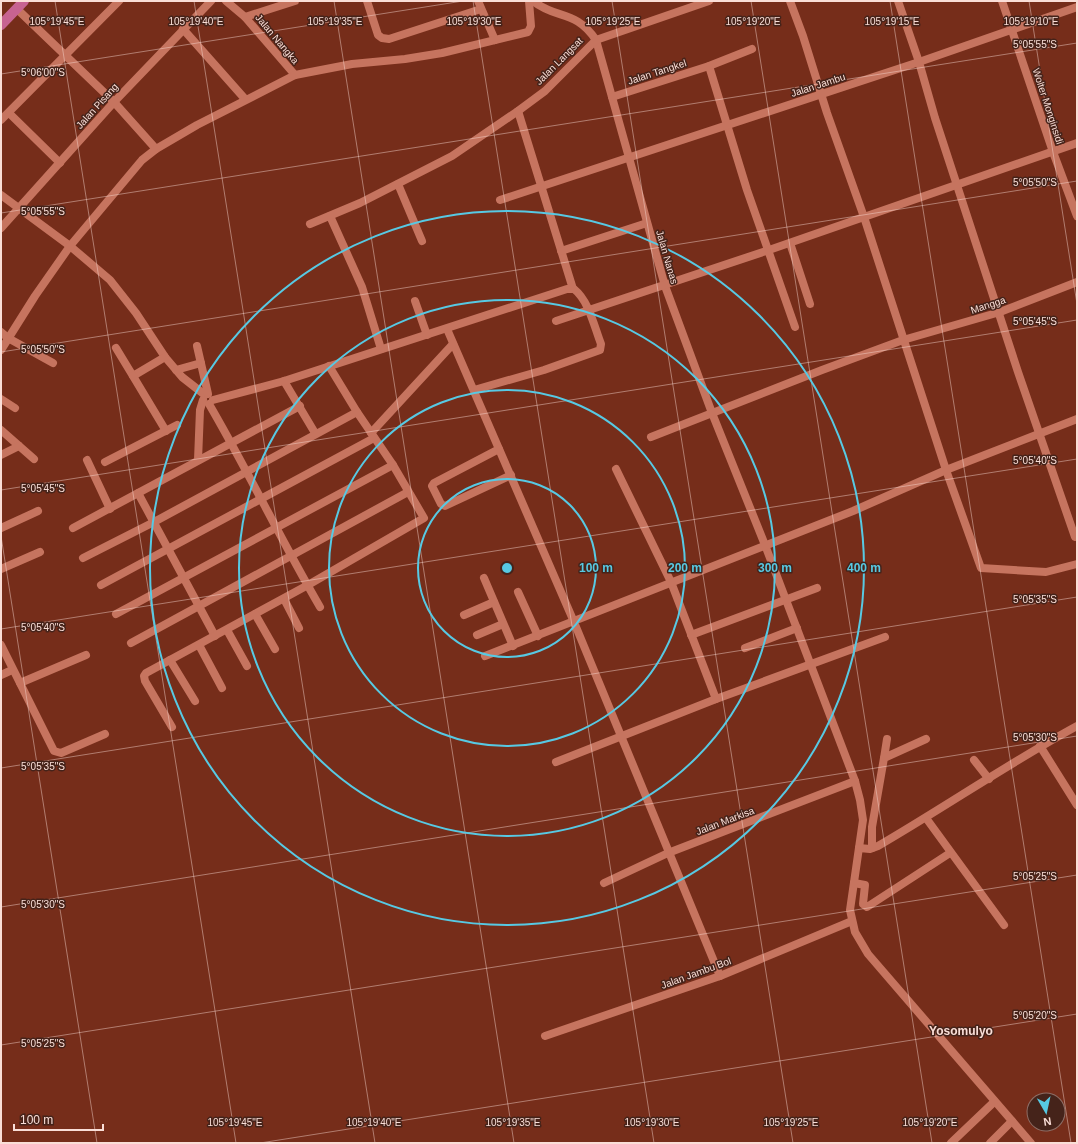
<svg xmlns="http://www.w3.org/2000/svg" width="1078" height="1144" font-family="Helvetica,sans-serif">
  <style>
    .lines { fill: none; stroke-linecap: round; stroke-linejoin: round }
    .minor { stroke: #c6745f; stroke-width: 8 }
    .major { stroke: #c76391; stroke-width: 10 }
    .ticks { fill: none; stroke: #faded7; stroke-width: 1; stroke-opacity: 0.45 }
    .ring { fill: none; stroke: #57c9e3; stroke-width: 2 }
    .labels { text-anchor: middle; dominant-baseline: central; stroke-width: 3; stroke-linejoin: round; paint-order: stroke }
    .street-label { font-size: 10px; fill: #faded7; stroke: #45231a }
    .quarter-label { font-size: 12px; font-weight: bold; fill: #faded7; stroke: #45231a }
    .ticks-label { font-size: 10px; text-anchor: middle; fill: #faded7; stroke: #45231a; stroke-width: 3; stroke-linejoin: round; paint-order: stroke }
    .centre { fill: #57c9e3; stroke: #45231a; stroke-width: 2 }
    .ring-label { font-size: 12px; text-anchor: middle; font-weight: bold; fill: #57c9e3; stroke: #45231a; stroke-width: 3; stroke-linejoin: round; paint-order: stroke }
  </style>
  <rect width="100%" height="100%" fill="#762d1a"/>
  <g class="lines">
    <g class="minor">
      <path d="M226,1L245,17L295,75"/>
      <path d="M367,1L378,35L382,38L389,39L481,9"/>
      <path d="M478,1L495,40"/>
      <path d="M533,1C557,20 575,9 596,40L665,286L712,413L765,545L855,781L860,800L863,820L850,910L855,932L868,954L1031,1143"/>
      <path d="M790,1L803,36L827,113L864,217L946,470L981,568L1046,572L1077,564"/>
      <path d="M898,1L919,62L935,118L1018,372L1075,537"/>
      <path d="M1002,1L1053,152L1077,216"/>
      <path d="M17,9L114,102L156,149"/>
      <path d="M245,17L295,1"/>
      <path d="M183,29L245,99"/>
      <path d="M709,66L747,190L795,327"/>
      <path d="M612,97L709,66L752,49"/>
      <path d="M518,111L573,289"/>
      <path d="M9,113L60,163"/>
      <path d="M1,120L119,1"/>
      <path d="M398,184L422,241"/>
      <path d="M1,195L70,246L110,280L136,313L165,357L182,377L205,395"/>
      <path d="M500,200L919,62L1077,7"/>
      <path d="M330,216L362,287L381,349"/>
      <path d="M310,224L360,203L452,156L518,111L545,91L596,40L709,1"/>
      <path d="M1,228L114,102L211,1"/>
      <path d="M790,243L810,304"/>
      <path d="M561,251L647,223"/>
      <path d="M415,301L427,335"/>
      <path d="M556,321L769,250L1077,143"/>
      <path d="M447,329L574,622L720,976"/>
      <path d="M1,332L8,338L53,363"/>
      <path d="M197,346L208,394"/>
      <path d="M116,348L133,376L165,357"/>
      <path d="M1,350L35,296L70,246L142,160L156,149L197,125L295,75L352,64L405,59L442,53L528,32L531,26L529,1"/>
      <path d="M329,366L357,412"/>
      <path d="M176,370L201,363"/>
      <path d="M133,376L166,431"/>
      <path d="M284,381L315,433"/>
      <path d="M1,399L15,408"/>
      <path d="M213,400L284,381L567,289H574C589,301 594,326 601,344L600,350L544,370L474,390"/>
      <path d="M209,404C248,471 281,540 320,607"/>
      <path d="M1,430L34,459"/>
      <path d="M371,433L453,344"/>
      <path d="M651,437L822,370L903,340L1000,312L1077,282"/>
      <path d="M499,449L434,483L432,486L441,504L445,506L511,475"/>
      <path d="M1,455L19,446"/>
      <path d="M87,460L110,509"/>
      <path d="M198,460L200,410L203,400"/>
      <path d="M105,462L177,425"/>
      <path d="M616,469L671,582L716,699"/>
      <path d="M138,493L215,636"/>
      <path d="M1,528L38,511"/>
      <path d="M73,528L300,406"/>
      <path d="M83,558L154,522L357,412L393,465L424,518L308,585L146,673L144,676L145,681L172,727"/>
      <path d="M1,569L40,552"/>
      <path d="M484,578L513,646"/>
      <path d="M101,585L374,438"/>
      <path d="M518,592L538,636"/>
      <path d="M284,599L299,628"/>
      <path d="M116,614L393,465"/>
      <path d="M255,614L275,649"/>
      <path d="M464,615L494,602"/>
      <path d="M227,630L247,666"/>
      <path d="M477,635L503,624"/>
      <path d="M691,635L817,588"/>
      <path d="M131,643L408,492"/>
      <path d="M1,645L54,751L61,753L105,734"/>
      <path d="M199,645L222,688"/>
      <path d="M745,648L797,628"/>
      <path d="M485,656L853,511L946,470L1077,419"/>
      <path d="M170,660L195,701"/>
      <path d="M1,675L12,670"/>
      <path d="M20,683L86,655"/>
      <path d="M1040,746L1077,805"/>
      <path d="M884,758L887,739"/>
      <path d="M974,760L989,779"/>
      <path d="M556,762L716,699L885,637"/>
      <path d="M926,818L1004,925"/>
      <path d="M859,848L870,849L878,846C945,807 1009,763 1077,726"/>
      <path d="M872,848V827L884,758L926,739"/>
      <path d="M604,883L668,853L855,781"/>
      <path d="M854,883L865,885L863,904L867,907L950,853"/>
      <path d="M545,1036L720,976L852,921"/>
      <path d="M951,1143L994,1102"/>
      <path d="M990,1143L1012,1121"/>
    </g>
    <path class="major" d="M1,25L24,1"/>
  </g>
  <path class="ticks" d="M55,1L236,1143M194,1L375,1143M334,1L514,1143M473,1L654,1143M612,1L793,1143M751,1L932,1143M890,1L1071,1143M1029,1L1077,304M1,74L463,1M1,213L1077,43M1,352L1077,181M1,490L1077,320M1,536L97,1143M1,629L1077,459M1,768L1077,597M1,907L1077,736M1,1045L1077,875M260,1143L1077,1014"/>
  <g class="ring">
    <circle cx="507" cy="568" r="89"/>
    <circle cx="507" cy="568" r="178"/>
    <circle cx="507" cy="568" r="268"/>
    <circle cx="507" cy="568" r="357"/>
  </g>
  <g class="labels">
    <g class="street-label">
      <text transform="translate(277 39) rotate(50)">Jalan Nangka</text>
      <text transform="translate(559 61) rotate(-45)">Jalan Langsat</text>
      <text transform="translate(657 72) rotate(-18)">Jalan Tangkel</text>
      <text transform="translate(818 85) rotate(-18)">Jalan Jambu</text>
      <text transform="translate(97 106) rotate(-48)">Jalan Pisang</text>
      <text transform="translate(1048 106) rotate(72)">Wolter Monginsidi</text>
      <text transform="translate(667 257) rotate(74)">Jalan Nanas</text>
      <text transform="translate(988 305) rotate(-18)">Mangga</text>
      <text transform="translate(725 821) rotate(-21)">Jalan Markisa</text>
      <text transform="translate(696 973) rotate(-20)">Jalan Jambu Bol</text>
    </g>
    <g class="quarter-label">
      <text x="961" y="1031">Yosomulyo</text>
    </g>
  </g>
  <g class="ticks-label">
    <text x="57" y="25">105°19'45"E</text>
    <text x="196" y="25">105°19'40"E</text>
    <text x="335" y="25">105°19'35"E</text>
    <text x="474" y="25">105°19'30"E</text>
    <text x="613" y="25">105°19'25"E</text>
    <text x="753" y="25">105°19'20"E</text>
    <text x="892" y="25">105°19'15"E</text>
    <text x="1031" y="25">105°19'10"E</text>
    <text x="1035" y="48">5°05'55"S</text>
    <text x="43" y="76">5°06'00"S</text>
    <text x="1035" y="186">5°05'50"S</text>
    <text x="43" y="215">5°05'55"S</text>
    <text x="1035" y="325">5°05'45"S</text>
    <text x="43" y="353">5°05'50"S</text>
    <text x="1035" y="464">5°05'40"S</text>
    <text x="43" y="492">5°05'45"S</text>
    <text x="1035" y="603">5°05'35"S</text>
    <text x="43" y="631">5°05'40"S</text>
    <text x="1035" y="741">5°05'30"S</text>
    <text x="43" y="770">5°05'35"S</text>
    <text x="1035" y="880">5°05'25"S</text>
    <text x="43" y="908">5°05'30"S</text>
    <text x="1035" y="1019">5°05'20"S</text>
    <text x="43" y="1047">5°05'25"S</text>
    <text x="235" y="1126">105°19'45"E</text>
    <text x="374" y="1126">105°19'40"E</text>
    <text x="513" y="1126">105°19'35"E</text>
    <text x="652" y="1126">105°19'30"E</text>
    <text x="791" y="1126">105°19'25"E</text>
    <text x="930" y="1126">105°19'20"E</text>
  </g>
  <circle cx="507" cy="568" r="6" class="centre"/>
  <g class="ring-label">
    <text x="596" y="572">100 m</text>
    <text x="685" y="572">200 m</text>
    <text x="775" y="572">300 m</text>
    <text x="864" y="572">400 m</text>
  </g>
  <rect width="1078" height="1144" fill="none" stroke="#faded7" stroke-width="4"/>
  <g transform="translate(1046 1112) rotate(171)"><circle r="19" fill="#45231a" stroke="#8d6e66"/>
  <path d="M0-3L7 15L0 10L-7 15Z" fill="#57c9e3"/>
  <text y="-6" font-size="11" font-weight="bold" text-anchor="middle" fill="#faded7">N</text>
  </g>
  <path d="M14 1124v6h89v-6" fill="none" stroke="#faded7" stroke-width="2"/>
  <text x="20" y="1124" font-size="12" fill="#faded7" stroke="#45231a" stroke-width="3" paint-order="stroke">100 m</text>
</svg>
